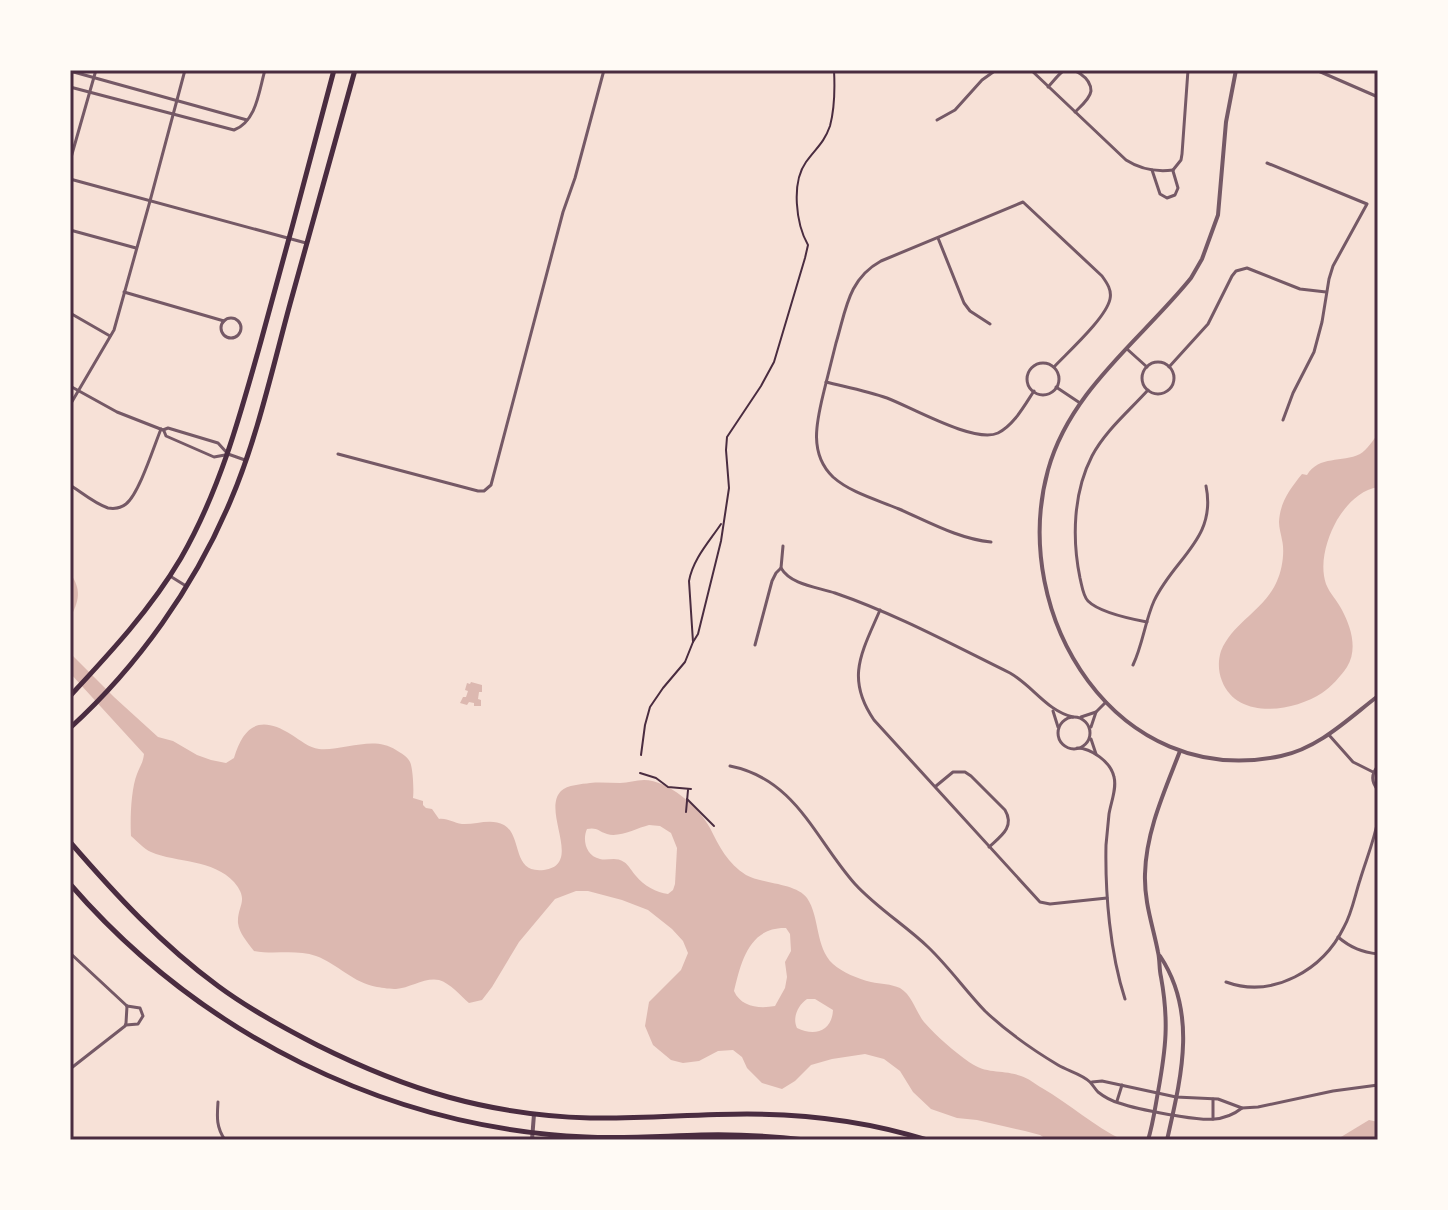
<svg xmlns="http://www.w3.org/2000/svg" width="1448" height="1210" font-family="Cabin,sans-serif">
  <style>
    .water { fill: #dcb8b0; fill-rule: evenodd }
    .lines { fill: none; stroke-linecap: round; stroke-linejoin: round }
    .path { stroke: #4a2c40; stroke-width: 2 }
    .minor { stroke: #755966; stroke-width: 3 }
    .tertiary { stroke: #755966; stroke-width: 4 }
    .secondary { stroke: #4a2c40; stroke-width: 5 }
    .neatline { fill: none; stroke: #4a2c40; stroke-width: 3 }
  </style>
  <rect width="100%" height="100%" fill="#f7e1d7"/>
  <g class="water">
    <path d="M1378,434V487C1360,490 1346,505 1337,520C1327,538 1319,563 1326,584C1330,594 1337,600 1342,610C1351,627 1358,649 1347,667C1341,676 1331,687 1322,693C1293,712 1237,720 1222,681C1218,672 1218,660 1221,651C1233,622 1265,610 1277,581C1282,570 1285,552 1282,540C1281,534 1279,528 1279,522C1280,502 1290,489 1302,474L1307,475C1319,455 1342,463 1360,454C1367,450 1373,440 1378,434Z"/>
    <path d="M70,573C82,590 79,601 70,618Z"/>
    <path d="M70,653L114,697L158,737L173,741L197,755L211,760L226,763L234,758C244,724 261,715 292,735C300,740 309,748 319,749C345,751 373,735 396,750C401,753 408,757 410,762C413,768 414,791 413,798L423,801V805L426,808L432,809L439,819C448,818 453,823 462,824C475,825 491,818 504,825C523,836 511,874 544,870C584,865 541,811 561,791C567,785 582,784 590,783C600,782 610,783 620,783C628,783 636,780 644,780C668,780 699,807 710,828C719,846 728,864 746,875C762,884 796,883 807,898C820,917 815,947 833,964C842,972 858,979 871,982C881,984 891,984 900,988C912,995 916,1012 924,1022C936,1036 955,1052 969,1062C987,1075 1002,1069 1021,1076C1028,1078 1035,1084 1042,1088C1070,1104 1093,1126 1123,1140H1048L1040,1135L1025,1131L977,1120L957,1118L931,1109L913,1092L900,1071L884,1059L865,1054L832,1059L811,1065L795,1081L782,1089L762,1083L747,1068L742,1057L733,1050L718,1051L699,1061L683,1063L671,1060L653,1045L645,1026L649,1002L681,970L688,953L683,941L672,929L648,910L622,900L588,891H576L555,899L519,942L492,987L482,1000L469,1003C461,996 450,983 439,980C425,977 410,988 396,989C391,989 383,988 377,987C353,983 338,964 316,956C296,949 274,955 254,951C248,943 239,933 238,923C237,905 250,901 234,882C213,859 177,863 151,852C144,849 137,841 131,836C130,819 131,789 137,774C140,766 143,763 144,754L70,673ZM649,825L660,826L671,833L677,848L675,884L673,890L668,894C657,893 643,885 636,876C632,872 629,865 624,862C615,856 608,861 600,859C586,856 582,840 587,829C597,827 598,831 607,834C619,838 637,828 649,825ZM786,928L790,934L791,951L785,962L787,977L785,988L775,1006C759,1009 741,1007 734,991C741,962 749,927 786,928ZM807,999H815L833,1010C832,1031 815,1037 797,1028C792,1018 798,1005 807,999Z"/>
    <path d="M471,682L482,685V692H479L478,699L481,700V706H474V703L469,702L467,705L460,703L463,697H466L468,691L465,690L467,683L470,684Z"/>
    <path d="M1369,1120L1378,1122V1140H1336Z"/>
  </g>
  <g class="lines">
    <g class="path">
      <path d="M693,642L698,634L721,541L729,488L726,450L727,437L761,386L774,362L805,258L808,245C796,224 791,183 806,162C816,148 824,143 830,126C835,107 835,89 834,70"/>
      <path d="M641,755L645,725L650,707L663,688L685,662L693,642L689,581C693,559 709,542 721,524"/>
      <path d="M640,773L656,778L668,787L691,789"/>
      <path d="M687,799L714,826"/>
      <path d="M686,812L688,790"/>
    </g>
    <g class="minor">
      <path d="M1031,70L1126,160C1140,169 1157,172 1173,170"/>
      <path d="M1316,70L1378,97"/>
      <path d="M70,71L247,120"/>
      <path d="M70,87L234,130C257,121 259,90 265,70"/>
      <path d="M1048,87C1052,83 1057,76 1062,72C1073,65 1091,78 1091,91C1090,99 1080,107 1075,112"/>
      <path d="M937,120L955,110L982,80L996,70"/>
      <path d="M70,161L96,70"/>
      <path d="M1267,163L1367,204L1333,266L1329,279L1322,322L1314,352L1293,393L1283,420"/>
      <path d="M1152,170L1160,194L1167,198L1175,195L1178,188L1173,171"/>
      <path d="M1173,170L1181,160L1182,154L1188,70"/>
      <path d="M70,179L306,243"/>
      <path d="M70,230L136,248"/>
      <path d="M938,238L964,303L970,311L990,324"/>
      <path d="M124,292L224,321"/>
      <path d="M70,313L110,336"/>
      <circle cx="231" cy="328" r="10"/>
      <path d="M1127,349L1147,367"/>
      <circle cx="1158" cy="378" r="16"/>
      <circle cx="1043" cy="379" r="16"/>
      <path d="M1169,367L1208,324L1232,276L1236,271L1247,268L1300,289L1326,292"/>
      <path d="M826,382C846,387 867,391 887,398C911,407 975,444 998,433C1014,425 1024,406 1034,391"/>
      <path d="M70,386L117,412L163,430L168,428L218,443L228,454L245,460"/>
      <path d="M1056,387L1080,403"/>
      <path d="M70,405L114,330L150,201L185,70"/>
      <path d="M164,431L166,436L214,457L225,455"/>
      <path d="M338,454L478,491H484L491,485L563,212L575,178L604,70"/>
      <path d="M70,485C81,492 95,504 108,508C114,509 121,508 126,504C139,494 154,446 161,429"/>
      <path d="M991,542C959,539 929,522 899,509C878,500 851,493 833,477C808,453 817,420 824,391C828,375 832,359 836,343C846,310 848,279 881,261L1023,202L1102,276C1107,283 1112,290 1110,299C1106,318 1068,352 1054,367"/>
      <path d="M781,568C791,585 817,587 835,593C896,614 953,645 1010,673C1033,686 1047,711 1073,717"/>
      <path d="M170,576L186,586"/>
      <path d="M880,610C862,652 845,678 874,720L1040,902L1050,904L1107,898"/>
      <path d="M1147,622C1131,619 1100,613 1088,601C1083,596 1082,586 1080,578C1072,539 1073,493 1092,456C1105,431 1129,411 1148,390"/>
      <path d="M755,645L772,581L776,573L781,568L783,546"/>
      <path d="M1133,665C1143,644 1145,621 1154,601C1174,558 1217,539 1206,486"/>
      <path d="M1053,711L1058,727"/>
      <path d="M1081,717L1096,712L1106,702"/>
      <circle cx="1074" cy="733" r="16"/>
      <path d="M1091,727L1096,712"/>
      <path d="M1329,735L1353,762L1373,772"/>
      <path d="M1091,739L1096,754"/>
      <path d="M1077,748C1091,748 1111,762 1114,777C1117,788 1111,802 1109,814C1108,824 1107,834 1106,845C1105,893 1110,953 1125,999"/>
      <path d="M730,766C796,779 815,839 855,884C877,908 905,925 928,947C949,967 965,990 985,1011C1006,1031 1033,1050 1058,1065C1068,1071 1082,1074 1090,1082C1093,1085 1095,1089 1098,1092C1103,1096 1112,1101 1119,1103C1136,1109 1155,1112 1172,1115C1198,1119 1221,1125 1242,1108"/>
      <path d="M1378,766C1371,774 1371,782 1378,790"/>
      <path d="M936,786L953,772H965L971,776L1005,810C1015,827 1001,836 989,847"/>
      <path d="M1338,937C1351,948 1362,952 1378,954"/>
      <path d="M70,953L127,1006"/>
      <path d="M1226,982C1273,999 1323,970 1344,927C1352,913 1355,895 1360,880C1366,860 1374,841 1378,820"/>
      <path d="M126,1025L138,1024L143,1016L140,1008L127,1006"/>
      <path d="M70,1069L125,1026L126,1023L127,1006"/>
      <path d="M1092,1082L1102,1081L1176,1097L1218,1099L1242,1108L1258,1107L1333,1091L1378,1085"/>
      <path d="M1117,1101L1122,1085"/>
      <path d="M218,1102C217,1117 216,1127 225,1140"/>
      <path d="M1213,1119V1099"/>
    </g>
    <g class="tertiary">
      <path d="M1236,70L1226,122L1218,215L1202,259L1191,278C1141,340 1070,390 1048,470C1008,616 1117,791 1281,756C1319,748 1348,719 1378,696"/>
      <path d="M1160,956C1198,1013 1181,1078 1167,1140"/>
      <path d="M532,1140L534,1114"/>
      <path d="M1148,1140C1153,1124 1155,1108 1158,1092C1166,1048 1169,1021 1161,977C1159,969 1160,960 1158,952C1153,926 1144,902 1145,874C1146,831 1165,790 1180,751"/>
    </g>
    <g class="secondary">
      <path d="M70,696C110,653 151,609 181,558C220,490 240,416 261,341C286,251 310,160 334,70"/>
      <path d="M70,728C138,666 194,587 230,502C257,439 272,370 290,304C312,226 333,148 355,70"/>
      <path d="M70,842C115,894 162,945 218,986C249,1009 282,1027 317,1045C407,1090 488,1115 590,1118C642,1119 695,1114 747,1114C808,1114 870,1122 927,1140"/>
      <path d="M70,884C200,1034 387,1128 586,1137C624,1139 663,1136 701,1135C736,1134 770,1136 805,1140"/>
    </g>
  </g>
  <rect width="1448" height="1210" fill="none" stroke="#fffaf5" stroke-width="144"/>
  <rect x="72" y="72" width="1304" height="1066" class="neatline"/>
</svg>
